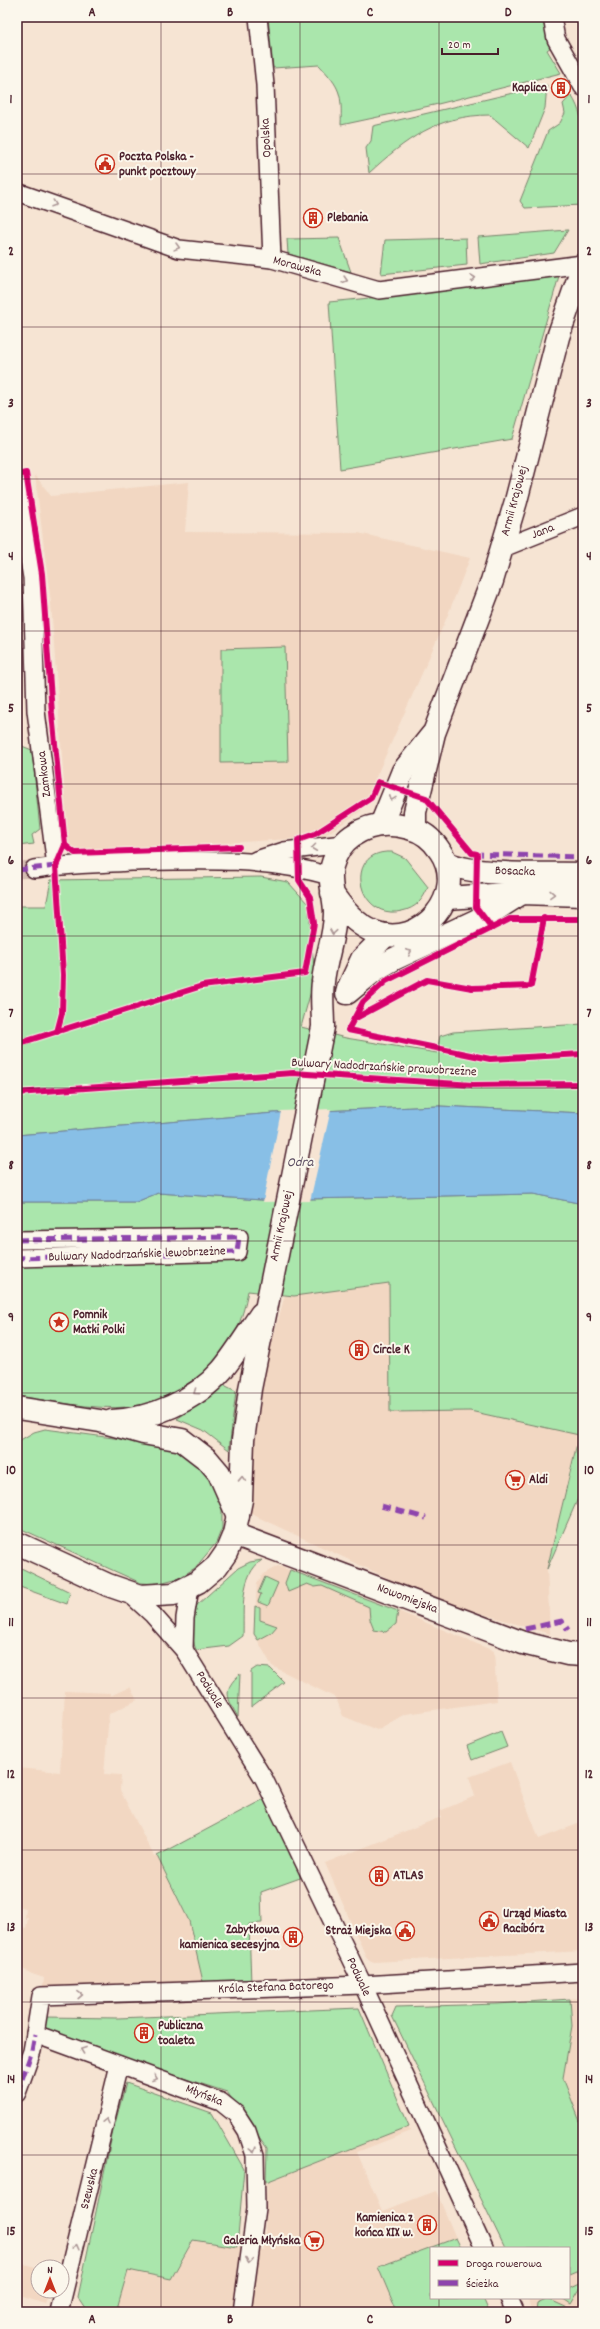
<svg xmlns="http://www.w3.org/2000/svg" width="600" height="2329" font-family="Dekko,sans-serif">
  <style>
    .built { fill: #f2d7c2 }
    .green { fill: #aae6ac; stroke: #7a826c }
    .water { fill: #88bfe6; stroke: #6f7f9b }
    .pier { fill: #f6e4d3 }
    .lines { fill: none; stroke-linecap: round; stroke-linejoin: round }
    .street-tunnel { stroke: #d4bdb1; stroke-width: 17; stroke-dasharray: 17 8; stroke-linecap: butt }
    .street-casing { stroke: #4a1f2b; stroke-width: 20 }
    .secondary-casing { stroke: #4a1f2b; stroke-width: 25 }
    .street { stroke: #fbf7ec; stroke-width: 17 }
    .secondary { stroke: #fbf7ec; stroke-width: 22 }
    .quiet { stroke: #8e44ad; stroke-width: 5; stroke-dasharray: 10 5; stroke-linecap: butt }
    .cycleway-casing { stroke: #fbf7ec; stroke-width: 8 }
    .cycleway { stroke: #d6006c; stroke-width: 6 }
    .oneway { stroke: #ab9695 }
    .grid { fill: none; stroke: #4a1f2b; stroke-width: 1; stroke-opacity: 0.55 }
    .labels { text-anchor: middle; dominant-baseline: central; stroke-width: 4; stroke-linejoin: round; paint-order: stroke }
    .poi-label { font-size: 13px; font-weight: bold; fill: #4a1f2b; stroke: #fbf7ec; text-anchor: start }
    .street-label { font-size: 13px; fill: #4a1f2b; stroke: #fbf7ec }
    .water-label { font-size: 14px; font-style: italic; fill: #5d4f63; stroke: #fbf7ec }
    .neatline { fill: none; stroke: #4a1f2b; stroke-width: 1.5 }
    .grid-label { font-size: 13px; text-anchor: middle; font-weight: bold; fill: #4a1f2b }
  </style>
  <rect width="100%" height="100%" fill="#f6e4d3"/>
  <filter id="ink" filterUnits="userSpaceOnUse"><feTurbulence type="fractalNoise" baseFrequency=".025" numOctaves="2"/><feDisplacementMap in="SourceGraphic" scale="8" xChannelSelector="R" yChannelSelector="G"/><feConvolveMatrix kernelMatrix="1 2 1 2 8 2 1 2 1" color-interpolation-filters="sRGB"/></filter>
  <g filter="url(#ink)">
    <g class="built">
      <path d="M35,475L51,496L189,482L185,532L358,533L470,558L447,617L361,811L322,837L69,853L51,603Z"/>
      <path d="M389,1283L390,1412L470,1411L579,1434L547,1569L550,1634L440,1601L392,1580L249,1513L256,1400L285,1295L294,1296Z"/>
      <path d="M278,1566L398,1611L494,1651L497,1701L405,1714L377,1730L343,1716L336,1698L272,1666L254,1634L257,1583L263,1574Z"/>
      <path d="M130,1687L137,1700L109,1714L104,1774L121,1775L120,1790L154,1856H157L189,1922L204,1986L42,1992L44,1978L32,1974L21,1968L22,1966L17,1963L18,1952L23,1951L22,1949L17,1950V1934H22L23,1927L26,1928L28,1918H25L26,1908L17,1906V1768L60,1772L65,1691L110,1693V1696Z"/>
      <path d="M510,1762L539,1839L583,1822V1951L374,1962L367,1959L325,1863L441,1817L440,1811L475,1796L469,1777Z"/>
      <path d="M583,1998V2123L581,2124L563,2078L572,2026L570,1999Z"/>
      <path d="M408,2126L411,2131L357,2152L382,2211L436,2191L456,2238L378,2267L397,2312H116L127,2270L171,2279L194,2240L264,2251L267,2182Z"/>
      <path d="M17,2262L38,2269V2291H50L45,2304L17,2295Z"/>
      <path d="M583,2269V2312H531L528,2298H569V2275Z"/>
    </g>
    <g class="green">
      <path d="M268,17H542L551,47L547,50L561,73L434,105L341,125C342,94 341,88 319,65L273,68Z"/>
      <path d="M547,85L545,108L529,148L490,115C438,115 406,139 369,173L366,148L371,141L373,126Z"/>
      <path d="M571,95C591,124 583,170 583,203L582,205L525,208L520,201L548,131L560,123L565,113L563,104Z"/>
      <path d="M568,230L554,253L480,264L478,237Z"/>
      <path d="M339,238L351,272L288,254L287,239Z"/>
      <path d="M466,238L467,265L381,274L385,240Z"/>
      <path d="M559,276L512,439L340,469L329,302L431,292Z"/>
      <path d="M285,647L288,762L221,763V649Z"/>
      <path d="M17,744L32,750L40,829L32,835L34,844L18,846Z"/>
      <path d="M392,852L405,858L428,887C423,900 416,908 402,911C357,922 342,849 392,852Z"/>
      <path d="M261,877L288,882L308,904L315,977L301,1027L346,1038L437,1053L440,1036L453,1032L583,1024V1113L439,1106L274,1113L17,1135V906H46L51,880Z"/>
      <path d="M158,1193L262,1200L533,1194L583,1204V1487L547,1569L579,1435L470,1411L390,1412L389,1283L294,1296L248,1291C238,1342 221,1366 175,1391C162,1398 144,1407 129,1407C92,1410 54,1401 17,1396V1202H136Z"/>
      <path d="M224,1385L236,1391L229,1450L203,1430L177,1419Z"/>
      <path d="M45,1429L174,1446L204,1466L222,1506V1528L216,1543L195,1568L179,1578L155,1584L141,1583L17,1527V1442L34,1432Z"/>
      <path d="M262,1560C239,1576 244,1610 243,1636L229,1646L196,1650C191,1636 190,1619 197,1605L238,1568L250,1562Z"/>
      <path d="M17,1566L70,1592L67,1604L17,1586Z"/>
      <path d="M290,1570L398,1611L396,1624L386,1632L374,1630L370,1620L369,1607L322,1586L315,1587L307,1584L288,1592L285,1583Z"/>
      <path d="M265,1577L278,1583L268,1606L258,1602L261,1594L258,1593Z"/>
      <path d="M255,1606L260,1608V1620L277,1626L271,1633L258,1640L254,1634Z"/>
      <path d="M257,1667L270,1668L284,1682L251,1707V1671Z"/>
      <path d="M240,1674L238,1717C227,1698 222,1690 240,1674Z"/>
      <path d="M501,1732L507,1747L472,1760L467,1746Z"/>
      <path d="M264,1799L303,1877L261,1892L262,1923L249,1924L251,1984L204,1986L189,1921L157,1856Z"/>
      <path d="M570,1999L572,2026L563,2078L581,2124L583,2123V2269L569,2275V2248H505L392,2016L396,2007L498,2004Z"/>
      <path d="M359,2008L409,2126L266,2182L267,2148L227,2092L42,2033L44,2017L118,2018Z"/>
      <path d="M126,2083L212,2113L244,2169L237,2247L193,2240L171,2279L128,2270L116,2312H88L78,2297L113,2131Z"/>
      <path d="M456,2238L461,2248H431V2298H483L489,2312H397L378,2267Z"/>
      <path d="M580,2284V2289L571,2304L562,2298H569V2289Z"/>
      <path d="M548,2299L570,2309V2312H536L537,2304Z"/>
    </g>
    <path class="water" d="M439,1106L583,1113V1204L533,1194L262,1200L158,1193L136,1202H17V1135L274,1113Z"/>
    <path class="pier" d="M331,1109L310,1201L263,1202L281,1111Z"/>
    <g class="lines">
      <path class="street-tunnel" d="M17,870L34,869"/>
      <g class="street-casing">
        <g id="street">
          <path d="M258,17L265,85L272,259"/>
          <path d="M552,17L556,39L583,87"/>
          <path d="M17,192L179,249L272,259L379,290L583,264"/>
          <path d="M17,485L32,578L36,711L56,866"/>
          <path d="M503,548L583,516"/>
          <path d="M256,860L284,851L343,844"/>
          <path d="M34,869C66,864 99,864 131,862C199,860 264,857 330,876"/>
          <path d="M17,1240L239,1237L237,1252L17,1258"/>
          <path d="M129,1593L153,1615L184,1650L264,1779L363,1985L484,2248"/>
          <path d="M184,1650L185,1618L190,1588"/>
          <path d="M17,2093L32,2051L35,2034"/>
          <path d="M509,2298L515,2312"/>
          <path d="M59,2312L119,2065"/>
          <path d="M242,2312L256,2208L255,2155L247,2131L236,2114L221,2102L35,2034L41,1996L363,1985L583,1972"/>
        </g>
      </g>
      <g class="secondary-casing">
        <g id="secondary">
          <path d="M381,825L403,771L431,736"/>
          <path d="M415,829V812L434,733L492,581L516,501L558,337L583,265"/>
          <path d="M447,863C476,877 548,873 583,874"/>
          <path d="M447,898L522,893L583,895"/>
          <path d="M348,989L362,959L386,935"/>
          <path d="M347,993L375,970L394,959L484,917L522,893"/>
          <path d="M17,1408L100,1421L143,1433L182,1440L208,1460L219,1473L238,1516"/>
          <path d="M112,1421C152,1419 195,1401 222,1370C236,1353 248,1333 261,1314"/>
          <path d="M234,1534L523,1643L568,1654L583,1655"/>
          <path d="M17,1543L108,1585L140,1596L174,1594L198,1582L217,1566L226,1553L234,1534L241,1500L243,1440L250,1389L323,1027C323,1012 321,996 323,982C325,959 335,937 335,913C335,897 328,882 332,866C335,855 342,843 352,836C369,824 389,822 409,828C422,831 433,840 440,851C469,893 422,950 374,932C355,924 343,909 332,893"/>
        </g>
      </g>
      <use href="#street" class="street"/>
      <use href="#secondary" class="secondary"/>
      <g class="quiet">
        <path d="M473,854L583,857"/>
        <path d="M17,870L56,866"/>
        <path d="M17,1240L239,1237L237,1252L17,1258"/>
        <path d="M381,1506L426,1518"/>
        <path d="M525,1629L562,1621L568,1630"/>
        <path d="M17,2093L32,2051L35,2034"/>
      </g>
      <g class="cycleway-casing">
        <g id="cycleway">
          <path d="M17,475L26,473L42,574L52,713L65,845L75,853L239,847"/>
          <path d="M583,919H510L386,981L363,1002L348,1030L490,1059L583,1054"/>
          <path d="M354,1019L427,980L472,988L531,986L544,918"/>
          <path d="M57,1032L62,1013L63,975L56,866L65,845"/>
          <path d="M17,1044L202,986L305,973L314,923L310,897L299,880L298,840L315,834L371,798L378,782L426,798L472,853L477,854L476,907L492,928"/>
          <path d="M17,1093L293,1073L473,1085L583,1084"/>
        </g>
      </g>
      <use href="#cycleway" class="cycleway"/>
    </g>
    <defs><path id="oneway-chevron" d="M-2-3.5L2.5 0L-2 3.5" fill="none" stroke-width="1.6" stroke-linecap="round" stroke-linejoin="round"/></defs>
    <g class="oneway">
      <use href="#oneway-chevron" transform="translate(54 204) rotate(19)"/>
      <use href="#oneway-chevron" transform="translate(177 247) rotate(15)"/>
      <use href="#oneway-chevron" transform="translate(473 278) rotate(-7)"/>
      <use href="#oneway-chevron" transform="translate(345 280) rotate(16)"/>
      <use href="#oneway-chevron" transform="translate(392 798) rotate(110)"/>
      <use href="#oneway-chevron" transform="translate(314 848) rotate(173)"/>
      <use href="#oneway-chevron" transform="translate(552 894) rotate(1)"/>
      <use href="#oneway-chevron" transform="translate(333 932) rotate(99)"/>
      <use href="#oneway-chevron" transform="translate(409 952) rotate(-25)"/>
      <use href="#oneway-chevron" transform="translate(196 1392) rotate(145)"/>
      <use href="#oneway-chevron" transform="translate(242 1479) rotate(-88)"/>
      <use href="#oneway-chevron" transform="translate(80 1995) rotate(-2)"/>
      <use href="#oneway-chevron" transform="translate(83 2050) rotate(-160)"/>
      <use href="#oneway-chevron" transform="translate(155 2078) rotate(20)"/>
      <use href="#oneway-chevron" transform="translate(106 2121) rotate(-77)"/>
      <use href="#oneway-chevron" transform="translate(253 2150) rotate(75)"/>
      <use href="#oneway-chevron" transform="translate(76 2247) rotate(-76)"/>
      <use href="#oneway-chevron" transform="translate(249 2260) rotate(98)"/>
    </g>
  </g>
  <path class="grid" d="M161,17V2312M300,17V2312M439,17V2248M17,174H583M17,327H583M17,479H583M17,631H583M17,784H583M17,936H583M17,1088H583M17,1241H583M17,1393H583M17,1545H583M17,1698H583M17,1850H583M17,2002H583M17,2155H583M439,2298V2312"/>
  <defs>
    <g id="building-ring" transform="scale(1)"><circle r="9.5" fill="#fbf7ec" stroke="#c8321e" stroke-width="1.5"/><path d="M-4-6H4V6H1V3H-1V6H-4ZM-2.5-4.3h1.7v1.8h-1.7ZM.8-4.3h1.7v1.8H.8ZM-2.5-1h1.7V.8h-1.7ZM.8-1h1.7V.8H.8Z" fill="#c8321e"/></g>
    <g id="civic-ring" transform="scale(1)"><circle r="9.5" fill="#fbf7ec" stroke="#c8321e" stroke-width="1.5"/><path d="M-.6-6.5H3V-4.5H.6V-3L4-1V1h2V6H-6V1h2V-1L-.6-3ZM-1.2 2.5V6h2.4V2.5Z" fill="#c8321e"/></g>
    <g id="sight-ring" transform="scale(1)"><circle r="9.5" fill="#fbf7ec" stroke="#c8321e" stroke-width="1.5"/><path d="M0-6L1.8-2.2L6-1.7L2.9 1.2L3.7 5.4L0 3.3L-3.7 5.4L-2.9 1.2L-6-1.7L-1.8-2.2Z" fill="#c8321e"/></g>
    <g id="supermarket-ring" transform="scale(1)"><circle r="9.5" fill="#fbf7ec" stroke="#c8321e" stroke-width="1.5"/><path d="M-6-5.5h2.5l.6 2H6L4.5 2H-2.5L-4.4-4H-6ZM-1.5 3.2a1.3 1.3 0 1 0 .1 0ZM3 3.2a1.3 1.3 0 1 0 .1 0Z" fill="#c8321e"/></g>
  </defs>
  <g fill-rule="evenodd">
    <use href="#building-ring" x="561" y="88"/>
    <use href="#civic-ring" x="105" y="164"/>
    <use href="#building-ring" x="313" y="218"/>
    <use href="#sight-ring" x="59" y="1322"/>
    <use href="#building-ring" x="359" y="1350"/>
    <use href="#supermarket-ring" x="515" y="1480"/>
    <use href="#building-ring" x="379" y="1876"/>
    <use href="#civic-ring" x="489" y="1921"/>
    <use href="#civic-ring" x="405" y="1931"/>
    <use href="#building-ring" x="293" y="1937"/>
    <use href="#building-ring" x="144" y="2033"/>
    <use href="#building-ring" x="427" y="2225"/>
    <use href="#supermarket-ring" x="314" y="2241"/>
  </g>
  <g class="labels">
    <g class="poi-label">
      <text x="547" y="88" text-anchor="end">Kaplica</text>
      <text x="119" y="157">Poczta Polska -<tspan x="119" dy="15">punkt pocztowy</tspan></text>
      <text x="327" y="218">Plebania</text>
      <text x="73" y="1315">Pomnik<tspan x="73" dy="15">Matki Polki</tspan></text>
      <text x="373" y="1350">Circle K</text>
      <text x="529" y="1480">Aldi</text>
      <text x="393" y="1876">ATLAS</text>
      <text x="503" y="1914">Urząd Miasta<tspan x="503" dy="15">Racibórz</tspan></text>
      <text x="279" y="1930" text-anchor="end">Zabytkowa<tspan x="279" dy="15">kamienica secesyjna</tspan></text>
      <text x="391" y="1931" text-anchor="end">Straż Miejska</text>
      <text x="158" y="2026">Publiczna<tspan x="158" dy="15">toaleta</tspan></text>
      <text x="413" y="2218" text-anchor="end">Kamienica z<tspan x="413" dy="15">końca XIX w.</tspan></text>
      <text x="300" y="2241" text-anchor="end">Galeria Młyńska</text>
    </g>
    <g class="street-label">
      <text transform="translate(267 138) rotate(-93)">Opolska</text>
      <text transform="translate(297 267) rotate(15)">Morawska</text>
      <text transform="translate(515 501) rotate(-75)">Armii Krajowej</text>
      <text transform="translate(543 532) rotate(-22)">Jana</text>
      <text transform="translate(45 774) rotate(-97)">Zamkowa</text>
      <text transform="translate(515 872) rotate(2)">Bosacka</text>
      <text transform="translate(384 1068) rotate(3)">Bulwary Nadodrzańskie prawobrzeżne</text>
      <text transform="translate(282 1226) rotate(-78)">Armii Krajowej</text>
      <text transform="translate(137 1255) rotate(-2)">Bulwary Nadodrzańskie lewobrzeżne</text>
      <text transform="translate(407 1599) rotate(21)">Nowomiejska</text>
      <text transform="translate(209 1690) rotate(58)">Podwale</text>
      <text transform="translate(358 1977) rotate(65)">Podwale</text>
      <text transform="translate(276 1988) rotate(-2)">Króla Stefana Batorego</text>
      <text transform="translate(204 2096) rotate(22)">Młyńska</text>
      <text transform="translate(90 2189) rotate(-76)">Szewska</text>
    </g>
    <g class="water-label">
      <text transform="translate(300 1163) rotate(-1)">Odra</text>
    </g>
  </g>
  <rect width="600" height="2329" fill="none" stroke="#fbf7ec" stroke-width="44"/>
  <rect x="430" y="2247" width="140" height="52" fill="#fbf7ec" stroke="#b4a19f"/>
  <rect x="438" y="2260" width="20" height="6" fill="#d6006c" stroke="#b4a19f"/>
  <text x="466" y="2267" font-size="12" fill="#4a1f2b">Droga rowerowa</text>
  <rect x="438" y="2280" width="20" height="6" fill="#8e44ad" stroke="#b4a19f"/>
  <text x="466" y="2287" font-size="12" fill="#4a1f2b">Ścieżka</text>
  <g transform="translate(50 2279)"><circle r="19" fill="#fbf7ec" stroke="#b4a19f"/>
  <path d="M0-3L7 15L0 10L-7 15Z" fill="#c8321e"/>
  <text y="-6" font-size="11" font-weight="bold" text-anchor="middle" fill="#4a1f2b">N</text>
  </g>
  <path d="M442 48v6h56v-6" fill="none" stroke="#4a1f2b" stroke-width="2"/>
  <text x="448" y="48" font-size="12" fill="#4a1f2b" stroke="#fbf7ec" stroke-width="3" paint-order="stroke">20 m</text>
  <rect x="22" y="22" width="556" height="2285" class="neatline"/>
  <g class="grid-label">
    <text x="92" y="16">A</text>
    <text x="230" y="16">B</text>
    <text x="370" y="16">C</text>
    <text x="508" y="16">D</text>
    <text x="11" y="103">1</text>
    <text x="589" y="103">1</text>
    <text x="11" y="255">2</text>
    <text x="589" y="255">2</text>
    <text x="11" y="407">3</text>
    <text x="589" y="407">3</text>
    <text x="11" y="560">4</text>
    <text x="589" y="560">4</text>
    <text x="11" y="712">5</text>
    <text x="589" y="712">5</text>
    <text x="11" y="864">6</text>
    <text x="589" y="864">6</text>
    <text x="11" y="1017">7</text>
    <text x="589" y="1017">7</text>
    <text x="11" y="1169">8</text>
    <text x="589" y="1169">8</text>
    <text x="11" y="1321">9</text>
    <text x="589" y="1321">9</text>
    <text x="11" y="1474">10</text>
    <text x="589" y="1474">10</text>
    <text x="11" y="1626">11</text>
    <text x="589" y="1626">11</text>
    <text x="11" y="1778">12</text>
    <text x="589" y="1778">12</text>
    <text x="11" y="1931">13</text>
    <text x="589" y="1931">13</text>
    <text x="11" y="2083">14</text>
    <text x="589" y="2083">14</text>
    <text x="11" y="2235">15</text>
    <text x="589" y="2235">15</text>
    <text x="92" y="2323">A</text>
    <text x="230" y="2323">B</text>
    <text x="370" y="2323">C</text>
    <text x="508" y="2323">D</text>
  </g>
</svg>
